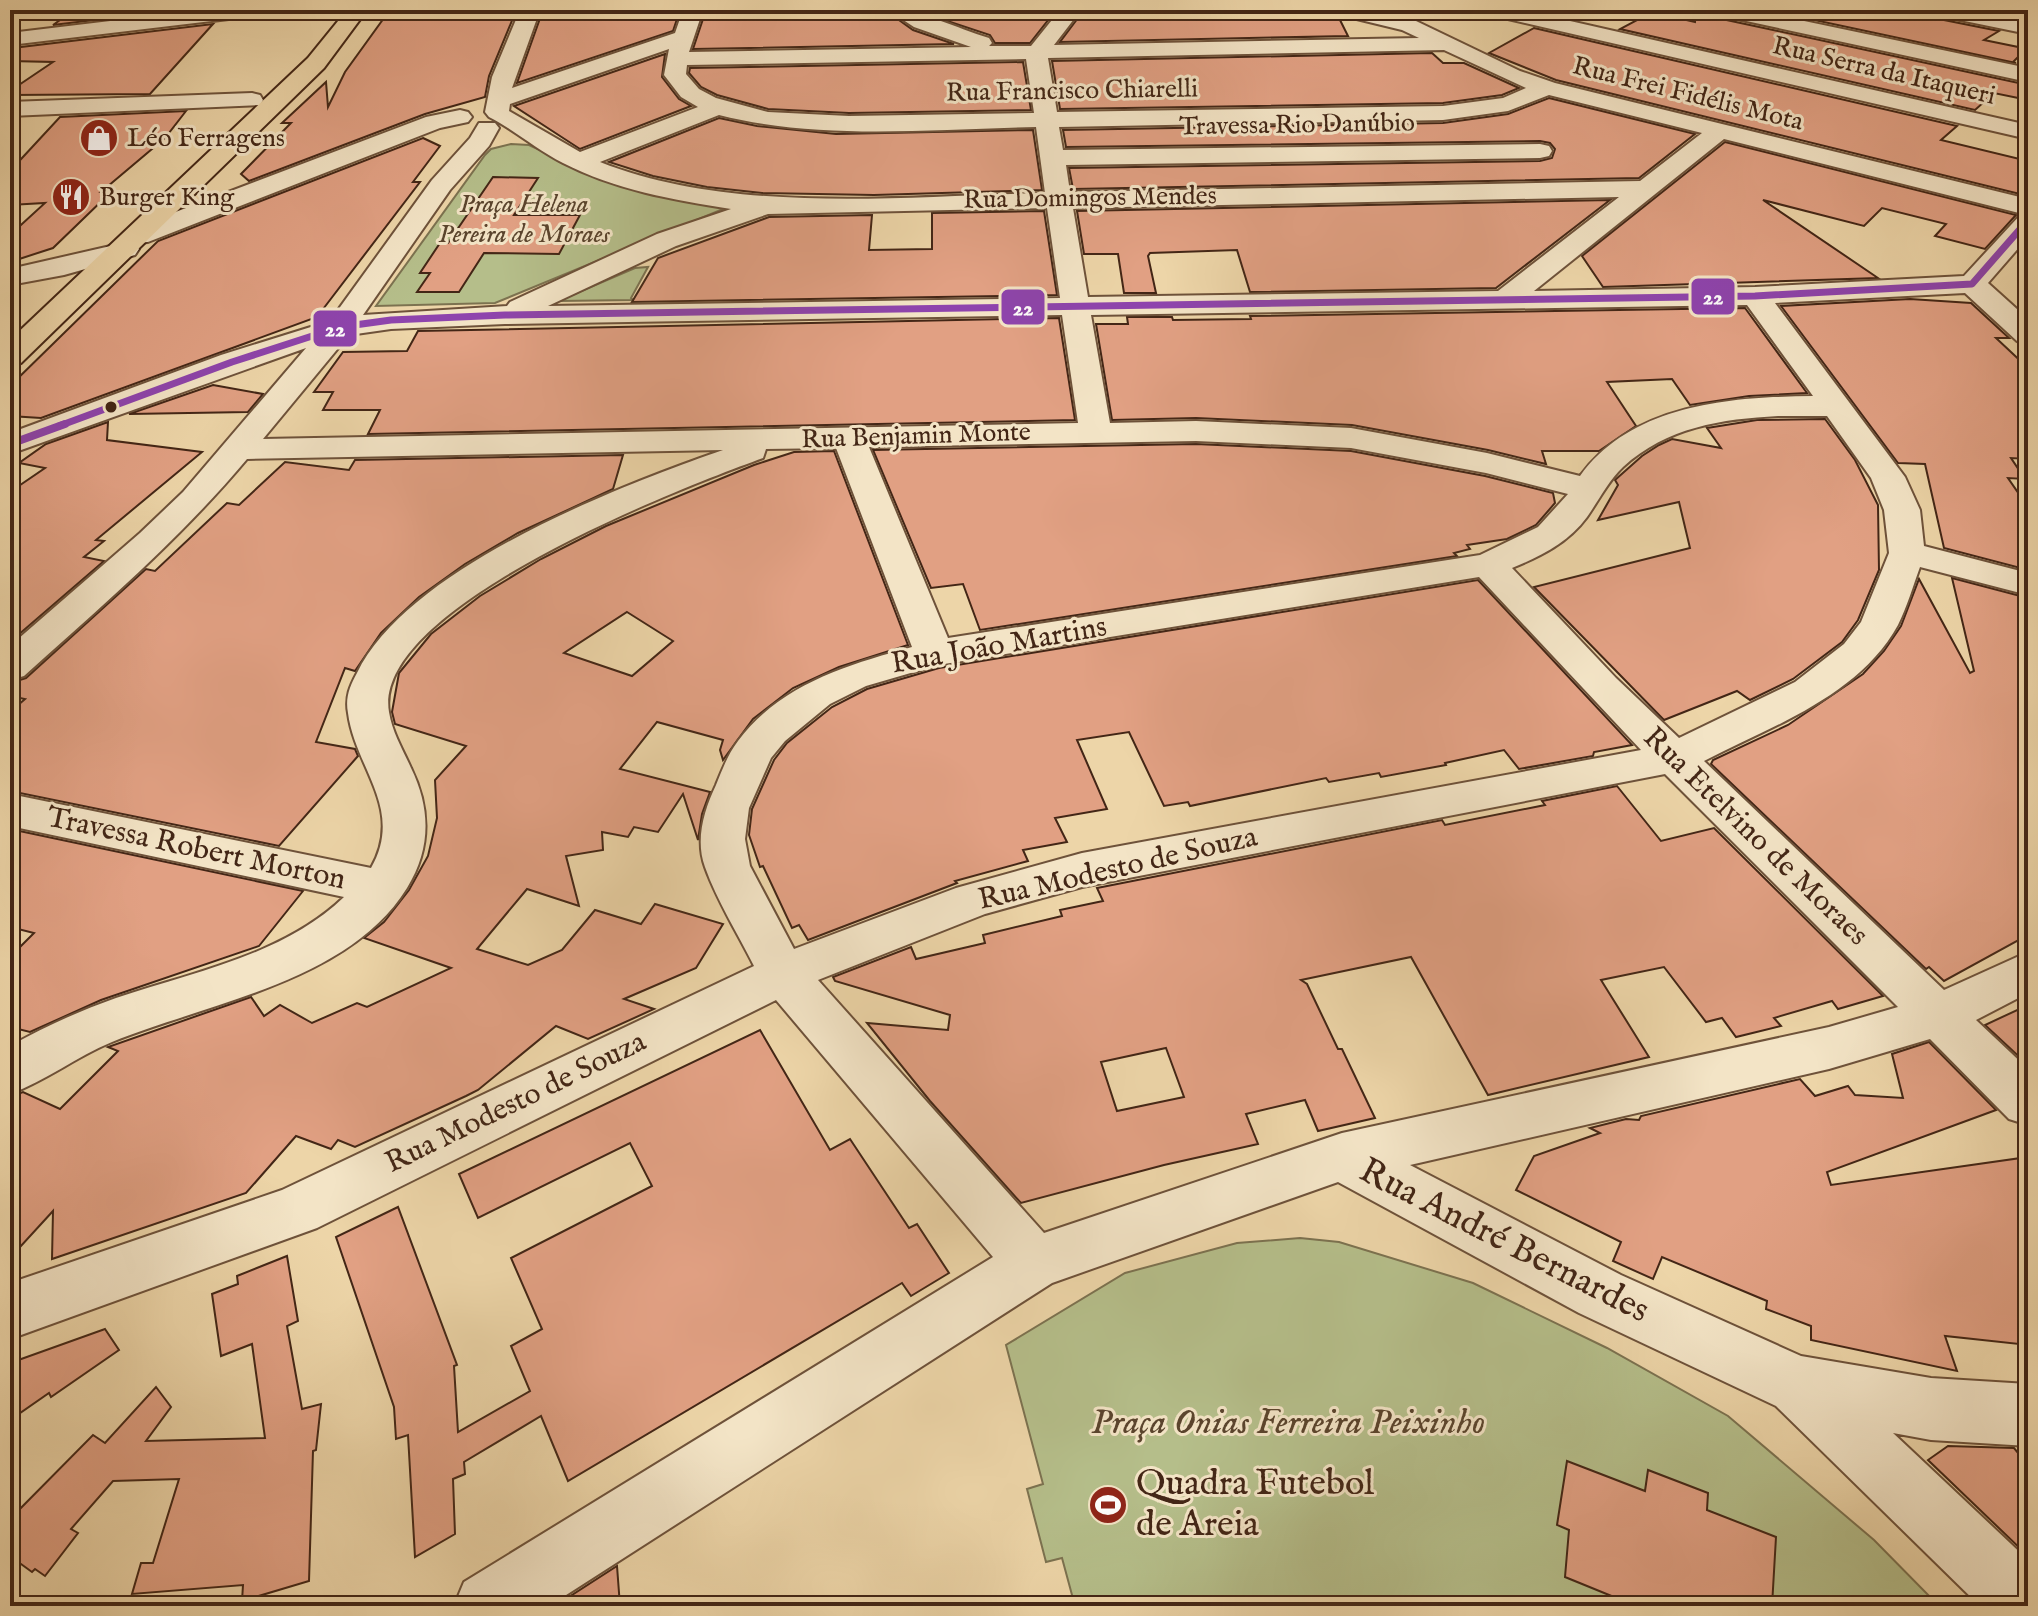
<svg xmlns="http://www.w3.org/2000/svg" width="2038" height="1616" font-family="'IM FELL English',serif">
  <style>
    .green { fill: #b5be8a; stroke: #7c7250; stroke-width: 2 }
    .building { fill: #e1a083; stroke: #432616; stroke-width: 2; fill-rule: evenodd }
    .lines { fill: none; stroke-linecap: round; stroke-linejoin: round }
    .minor-casing { stroke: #6e523a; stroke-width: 4 }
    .major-casing { stroke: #432616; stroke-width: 4 }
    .minor { fill: #f3e4c6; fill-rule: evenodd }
    .major { fill: #edd5a8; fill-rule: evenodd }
    .bus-1-far1-casing { stroke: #f3e4c6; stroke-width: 11 }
    .bus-1-casing { stroke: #f3e4c6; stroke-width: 13 }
    .bus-1-far1 { stroke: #8e44ad; stroke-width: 7 }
    .bus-1 { stroke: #8e44ad; stroke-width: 8 }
    .bus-dot { fill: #432616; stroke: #f3e4c6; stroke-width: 3 }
    .labels { text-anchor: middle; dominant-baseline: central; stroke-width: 6; stroke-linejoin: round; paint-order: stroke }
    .far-street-label { font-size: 26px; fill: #432616; stroke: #f3e4c6 }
    .far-poi-label { font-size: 26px; fill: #432616; stroke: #f3e4c6; text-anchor: start }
    .far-park-label { font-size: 26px; font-style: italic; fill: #5a442d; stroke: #f3e4c6 }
    .street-label { font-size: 30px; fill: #432616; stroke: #f3e4c6 }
    .near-street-label { font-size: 36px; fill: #432616; stroke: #f3e4c6 }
    .near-park-label { font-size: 36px; font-style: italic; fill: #5a442d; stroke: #f3e4c6 }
    .near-poi-label { font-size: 36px; fill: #432616; stroke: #f3e4c6; text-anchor: start }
    .line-badge { stroke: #f3e4c6; stroke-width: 3 }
    .badge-label { font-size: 22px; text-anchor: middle; font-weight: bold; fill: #fff }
  </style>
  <rect width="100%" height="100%" fill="#edd5a8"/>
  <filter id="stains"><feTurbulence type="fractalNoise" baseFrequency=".0025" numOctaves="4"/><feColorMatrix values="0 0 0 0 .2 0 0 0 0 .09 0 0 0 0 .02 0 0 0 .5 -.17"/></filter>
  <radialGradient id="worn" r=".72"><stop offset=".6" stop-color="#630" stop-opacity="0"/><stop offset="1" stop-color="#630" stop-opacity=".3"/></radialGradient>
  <g class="green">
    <path d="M511,144L529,145L572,165L728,207L495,303L376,306L485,155L491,149Z"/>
    <path d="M648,267L631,298L633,300L558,301L635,268Z"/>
    <path d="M1300,1238L1339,1242L1473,1283L1607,1348L1728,1416L1874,1540L1939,1606H1075L1062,1558L1046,1562L1027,1489L1043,1484L1006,1345L1125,1273L1237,1243Z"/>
  </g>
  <g class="building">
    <path d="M134,10H177L53,25L70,13Z"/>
    <path d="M486,10L516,11L489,76L485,97L425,114L249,181L241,174L291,123H282L326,82L328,107L345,72L384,18L473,14L474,11Z"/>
    <path d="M543,10H680L673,31L517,83Z"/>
    <path d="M706,10H885L913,30L954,44L693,49Z"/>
    <path d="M914,10H1056L1030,43H995L990,35Z"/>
    <path d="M1084,10H1265L1279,12L1281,15H1319L1339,18L1348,36L1060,42Z"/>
    <path d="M1696,10H1710L1722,19L2028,85V100L1994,93L1975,110L1620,29L1652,12L1695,22Z"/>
    <path d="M1767,10H1924L1939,19L1999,31L1984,40L2023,48L2021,51H2024L2013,62L2016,63Z"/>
    <path d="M213,24L150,94L10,95V91L53,62L10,61V54L21,47Z"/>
    <path d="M1534,28L1957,126L1941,140L2028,161V196L1556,80L1489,53Z"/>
    <path d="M1432,53L1443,63H1464L1519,88L1502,95L1443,103L1060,109L1052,61Z"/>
    <path d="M665,54L662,77L679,99L691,106L580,149L514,106Z"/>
    <path d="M1023,62L1031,110L849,113L768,109L717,95L701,87L689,73L690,68Z"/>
    <path d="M1549,98L1695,134L1639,178L1073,189L1069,168L1540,161L1552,158L1555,149L1550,143L1540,141L1066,147L1063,130L1443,123L1508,114Z"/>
    <path d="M186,111L165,138L101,192H111L53,248L10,262V235L45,203L10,205V171L60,117Z"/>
    <path d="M719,118L757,126L836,134L1033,130L1042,190L874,195L762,193L707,187L653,176L609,162Z"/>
    <path d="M423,138L440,146L413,182H420L317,317L41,418L10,416V386L158,241Z"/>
    <path d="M1725,142L2016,215L1985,249L1935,236L1946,224L1882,208L1864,226L1763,200L1878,278L1603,287L1582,256Z"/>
    <path d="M493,177L538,178L514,215H580L559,254L484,253L459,292H417L430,273H420L440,243H448Z"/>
    <path d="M1610,200L1496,288L1250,292L1237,250L1150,253L1148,256L1156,293H1124L1118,254H1084L1077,211Z"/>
    <path d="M1044,211L1057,295L632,302L658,258L769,217L872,215L869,250L932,249V213Z"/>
    <path d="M1910,299L1971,303L2009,338H1996L2028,368V459L2011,458L2025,479L2008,478L2021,497L2028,536V570L1944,548L1925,464L1898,463L1781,306Z"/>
    <path d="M1745,308L1807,393L1749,396L1690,405L1672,379L1607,382L1636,426L1599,451H1542L1546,464L1488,450L1352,425L1196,418L1112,420L1096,324H1128L1127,317H1172L1173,320L1251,319L1250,316Z"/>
    <path d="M1059,318L1075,420L368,434L380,410H323L333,392H314L343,352L407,351L418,331Z"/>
    <path d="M213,385L263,394L248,412L129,414Z"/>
    <path d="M1825,419L1855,460L1878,505L1879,570L1858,620L1842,642L1793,679L1750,700L1737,691L1664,720L1534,587L1690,548L1679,502L1598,520L1618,485L1615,480L1642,456L1659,445L1672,439L1721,448L1707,428L1757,420Z"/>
    <path d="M108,422L107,440L202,452L96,540L104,541L84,557L104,561L10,642V492L45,468L19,463L46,444Z"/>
    <path d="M1196,444L1351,451L1485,476L1553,493L1555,503L1536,525L1507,539L1467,545L1470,549L1454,553L1457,556L980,630L963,584L931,588L873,450Z"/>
    <path d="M834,451L908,645L839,667L793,688L753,719L723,760L720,750L723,740L657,722L620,769L710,792L702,814L698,840L683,794L658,832L634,827L628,837L602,832L603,850L566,856L579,906L527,889L477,949L528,965L562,950L595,910L641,924L655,904L723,924L696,968L624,999L654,1009L588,1039L556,1026L478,1090L466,1096L355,1147L338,1140L331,1149L296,1136L246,1193L52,1259L53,1211L10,1258V1097L23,1092L60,1109L118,1051L108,1047L251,997L264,1016L280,1005L312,1023L357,1003L367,1007L451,968L364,938L384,922L409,890L428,856L437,818L435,780L466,746L395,724L392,712L399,673L431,634L480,596L541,559L606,526L754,465L794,452ZM627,612L673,641L632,676L564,653Z"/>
    <path d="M623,455L613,489L518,533L465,564L419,597L381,633L355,671L345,668L316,742L355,749L358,756L279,846L10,791V712L25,699L10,696V683L26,678L146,569L155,571L227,503L239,505L285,462L349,470L355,460Z"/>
    <path d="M1952,578L2028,598V935L1944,981L1929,967L1926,969L1711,764L1713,760L1788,725L1863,674L1884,651L1901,626L1919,579L1970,673L1974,671Z"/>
    <path d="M1478,580L1632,745L1594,752L1593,756L1519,769L1504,750L1445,763L1446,765L1381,777L1379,773L1329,782L1326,778L1190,806L1188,802L1164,806L1129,732L1077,740L1107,809L1055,818L1067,842L1023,850L1028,861L955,881L957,883L808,940L799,925L792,928L763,866L760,867L749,835L752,809L774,760L787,743L832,707L867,689L939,668Z"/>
    <path d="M1617,786L1661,841L1714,828L1883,996L1838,1009L1832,1001L1774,1018L1781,1026L1736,1037L1722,1018L1706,1022L1664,967L1601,980L1649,1057L1488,1095L1411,957L1301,980L1307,984L1338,1049H1342L1375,1118L1318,1131L1305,1100L1246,1114L1258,1144L1164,1165L1021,1203L930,1101L867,1023L948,1030L950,1015L835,981L833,977L911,947L916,959L985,943L983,935L1062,916L1060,910L1103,901L1097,888L1442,820L1445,825L1545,805L1542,801ZM1166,1048L1184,1097L1117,1111L1101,1062Z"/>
    <path d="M10,829L303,891L259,946L101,1000L30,1032L10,1027V957L34,933L10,927Z"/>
    <path d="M2028,1005V1065L1985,1025Z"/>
    <path d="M760,1030L830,1150L850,1139L909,1228L917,1224L949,1273L911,1296L902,1283L568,1481L541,1416L464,1462L465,1474L453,1479L455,1534L415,1557L408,1435L396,1439L394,1407L336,1237L398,1207L457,1365L454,1366L458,1432L530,1391L511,1346L542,1329L511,1258L652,1186L630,1143L478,1218L459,1174Z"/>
    <path d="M1929,1042L1996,1110L1827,1172L1831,1185L2028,1157V1345L1945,1336L1957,1371L1811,1340V1326L1766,1309L1767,1301L1662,1257L1653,1279L1613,1261L1621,1242L1516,1190L1534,1156L1600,1133L1590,1128L1626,1119L1639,1120L1641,1116L1800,1079L1815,1096L1848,1086L1855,1095L1903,1098L1892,1054Z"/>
    <path d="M287,1256L298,1321L287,1326L302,1409L321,1404L316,1450L313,1451L309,1581L242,1601L243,1585L132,1594L141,1563H153L179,1479L113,1481L71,1529L78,1533L45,1576L35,1569L32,1572L10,1556V1519L93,1435L105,1443L156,1387L171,1407L146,1441L265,1438L252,1344L221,1356L212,1294L238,1284L237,1276Z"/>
    <path d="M105,1329L119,1350L51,1397L49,1393L10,1420V1363Z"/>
    <path d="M1948,1446L2014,1448L2028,1465V1556L1928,1460Z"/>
    <path d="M1567,1461L1645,1491L1648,1470L1708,1493L1707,1510L1776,1537L1772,1606H1636L1565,1577L1569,1530L1557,1525Z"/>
    <path d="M617,1566L620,1606H555Z"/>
  </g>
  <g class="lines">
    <g class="minor-casing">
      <g id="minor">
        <path d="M202,10H264L254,16L10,45V33Z"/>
        <path d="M520,10H540L512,88L675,33L683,10H703L689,52L971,47L914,27L888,10C922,10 956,28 989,38L992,43L989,46H1031L1060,10H1081L1054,45L1419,38L1402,30L1336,14L1333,10H1370L1416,21L1520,71L1555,83L2028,199V237L1988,283L2028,319V344L2017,341L1965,293L1775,303L1905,477L1920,510L1924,546L2028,573V595L1920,567C1913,586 1907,607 1898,625C1859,696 1772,726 1704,761L1944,990L2028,952V993L1976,1020L2028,1069V1125L2009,1119L1930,1039L1829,1069L1410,1165L1621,1275L1801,1356L1931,1378L2028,1384V1446L1931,1440L1893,1433L2028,1560V1606H1980L1776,1406L1579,1313L1338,1182L1052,1283L549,1606H454L464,1582L993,1257L776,1000L317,1228L10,1339V1283L282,1190L754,966C738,934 717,901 705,867C695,840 704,810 716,785C722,770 728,754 738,741C781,684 847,665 912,647L836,448L766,449L763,458C683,487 371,607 389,712C392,732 403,750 411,768C431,809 431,849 407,888C349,982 207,1003 112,1042C77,1056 46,1081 10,1094V1046C44,1027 79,1011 116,998C193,972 284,955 344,897L10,826V794L371,868C405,809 355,768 348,713C345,697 350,686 357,673C408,568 616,487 723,450L247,459C180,539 102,606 24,676L10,680V646L140,533L183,492L306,348L10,454V433L221,355L330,321L432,180L470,138L479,123H495L499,128L489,146L450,190L363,315L507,306L510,302L657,234L731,209C674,200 615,190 563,163C537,150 513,129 489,117L485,112L492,77ZM669,49L664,75L681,97L698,107L580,152L509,111L510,104ZM1444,50L1526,88L1503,98L1443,106L1057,112L1048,58ZM1026,59L1034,113L849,116L768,112L716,98L699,89L686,74L687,65ZM1549,95L1702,133L1640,181L1070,192L1066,165L1540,158L1549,156L1552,151L1549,146L1540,144L1063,150L1059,127L1443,120L1508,111ZM719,115C821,141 931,129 1036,127L1045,193C903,196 734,215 600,162ZM1724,139L2019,213H2022L1964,276L1755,287L1534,291ZM1619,197L1498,291L1088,297L1073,208ZM1047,208L1060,298L548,306L676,246L768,214ZM1747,305L1813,396C1731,397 1632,404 1580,476L1487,453L1351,428L1196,421L1110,423L1091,315ZM1062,315L1078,423L263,439L349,335L391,329L505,324ZM1778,416H1827L1871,478L1884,510L1889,553L1861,622L1844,644L1795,682L1679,738L1616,678L1512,568C1541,556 1568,543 1587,517C1599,500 1608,481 1623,467C1667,427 1722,419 1778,416ZM1196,441L1351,448L1486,473L1568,494L1538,527L1480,555L948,638L869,447ZM1479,577L1641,750L1082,853L956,888L794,949L750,866L745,839L749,808L771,758L785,741L830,704L866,686L938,665ZM1665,774L1898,1007L1829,1027L1342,1133L1044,1233L818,980L985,914L1082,887Z"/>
        <path d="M1485,10H1522L2028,125V139L1495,16Z"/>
        <path d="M1713,10H1752L2028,68V82L1723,16Z"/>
        <path d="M1930,10H1970L2028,22V34L1940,16Z"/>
        <path d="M252,93L260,95L263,100L260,105L10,116V102Z"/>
        <path d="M460,110L468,112L472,117L468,122L440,128L148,242L135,243L139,249L135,255L64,275L10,285V269L128,242L125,236L128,230L426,117Z"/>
      </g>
    </g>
    <g class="major-casing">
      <path id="major" d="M347,10H367L324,68L21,363L10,366V340L308,58Z"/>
    </g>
    <use href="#minor" class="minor"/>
    <use href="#major" class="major"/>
    <g class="bus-1-far1-casing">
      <path id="bus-1-far1" d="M59,426L232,362L340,327L391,320L505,315L1755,296L1972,284L2028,220"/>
    </g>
    <g class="bus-1-casing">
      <path id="bus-1" d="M10,444L65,424"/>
    </g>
    <use href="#bus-1-far1" class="bus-1-far1"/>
    <use href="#bus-1" class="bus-1"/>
  </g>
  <defs>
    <g id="shop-disc" transform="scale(2)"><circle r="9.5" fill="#8f2418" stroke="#f3e4c6"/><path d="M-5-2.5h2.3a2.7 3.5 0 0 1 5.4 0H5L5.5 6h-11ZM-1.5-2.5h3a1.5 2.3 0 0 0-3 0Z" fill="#fff"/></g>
    <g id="restaurant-disc" transform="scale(2)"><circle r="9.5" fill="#8f2418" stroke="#f3e4c6"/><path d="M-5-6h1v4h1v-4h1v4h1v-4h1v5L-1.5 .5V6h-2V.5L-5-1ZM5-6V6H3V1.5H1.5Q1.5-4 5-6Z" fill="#fff"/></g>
    <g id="stadium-disc" transform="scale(2)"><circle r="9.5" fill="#8f2418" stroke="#f3e4c6"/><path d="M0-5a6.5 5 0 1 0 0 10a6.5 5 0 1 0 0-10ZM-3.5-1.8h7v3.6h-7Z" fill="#fff"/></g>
  </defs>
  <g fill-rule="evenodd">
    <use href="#shop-disc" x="99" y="138"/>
    <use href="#restaurant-disc" x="71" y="197"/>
    <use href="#stadium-disc" x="1108" y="1505"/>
  </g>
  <circle class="bus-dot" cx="111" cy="407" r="7"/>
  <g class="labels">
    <g class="far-street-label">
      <text transform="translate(1884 71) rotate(13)">Rua Serra da Itaqueri</text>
      <text transform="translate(1072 91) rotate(-1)">Rua Francisco Chiarelli</text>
      <text transform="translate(1688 94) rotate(14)">Rua Frei Fidélis Mota</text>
      <text transform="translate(1297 125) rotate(-1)">Travessa Rio Danúbio</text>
      <text transform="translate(1090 198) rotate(-1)">Rua Domingos Mendes</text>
      <text transform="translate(916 436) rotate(-2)">Rua Benjamin Monte</text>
    </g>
    <g class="far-poi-label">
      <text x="127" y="138">Léo Ferragens</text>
      <text x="99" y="197">Burger King</text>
    </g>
    <g class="far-park-label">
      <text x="524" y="204">Praça Helena<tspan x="524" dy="30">Pereira de Moraes</tspan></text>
    </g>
    <g class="street-label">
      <text transform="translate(999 646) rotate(-10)">Rua João Martins</text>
      <text transform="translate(1755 837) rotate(44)">Rua Etelvino de Moraes</text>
      <text transform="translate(196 849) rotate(12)">Travessa Robert Morton</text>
      <text transform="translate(1118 869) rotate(-13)">Rua Modesto de Souza</text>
      <text transform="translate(516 1103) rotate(-26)">Rua Modesto de Souza</text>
    </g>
    <g class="near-street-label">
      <text transform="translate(1504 1241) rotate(27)">Rua André Bernardes</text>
    </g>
    <g class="near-park-label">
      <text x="1288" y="1423">Praça Onias Ferreira Peixinho</text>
    </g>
    <g class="near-poi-label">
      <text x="1136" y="1484">Quadra Futebol<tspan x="1136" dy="41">de Areia</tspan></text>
    </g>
  </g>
  <g class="line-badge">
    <rect x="1690" y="277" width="46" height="39" rx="8" fill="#8e44ad"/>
    <rect x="1000" y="288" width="46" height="38" rx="8" fill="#8e44ad"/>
    <rect x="312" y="309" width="46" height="39" rx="8" fill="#8e44ad"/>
  </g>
  <g class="badge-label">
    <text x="1713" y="304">22</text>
    <text x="1023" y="315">22</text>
    <text x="335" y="336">22</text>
  </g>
  <rect width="2038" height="1616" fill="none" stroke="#edd5a8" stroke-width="40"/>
  <rect x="12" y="12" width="2014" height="1592" fill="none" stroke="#432616" stroke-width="4"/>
  <rect x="20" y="20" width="1998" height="1576" fill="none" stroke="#432616" stroke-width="2"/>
  <rect width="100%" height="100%" filter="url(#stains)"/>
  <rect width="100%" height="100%" fill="url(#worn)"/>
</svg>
